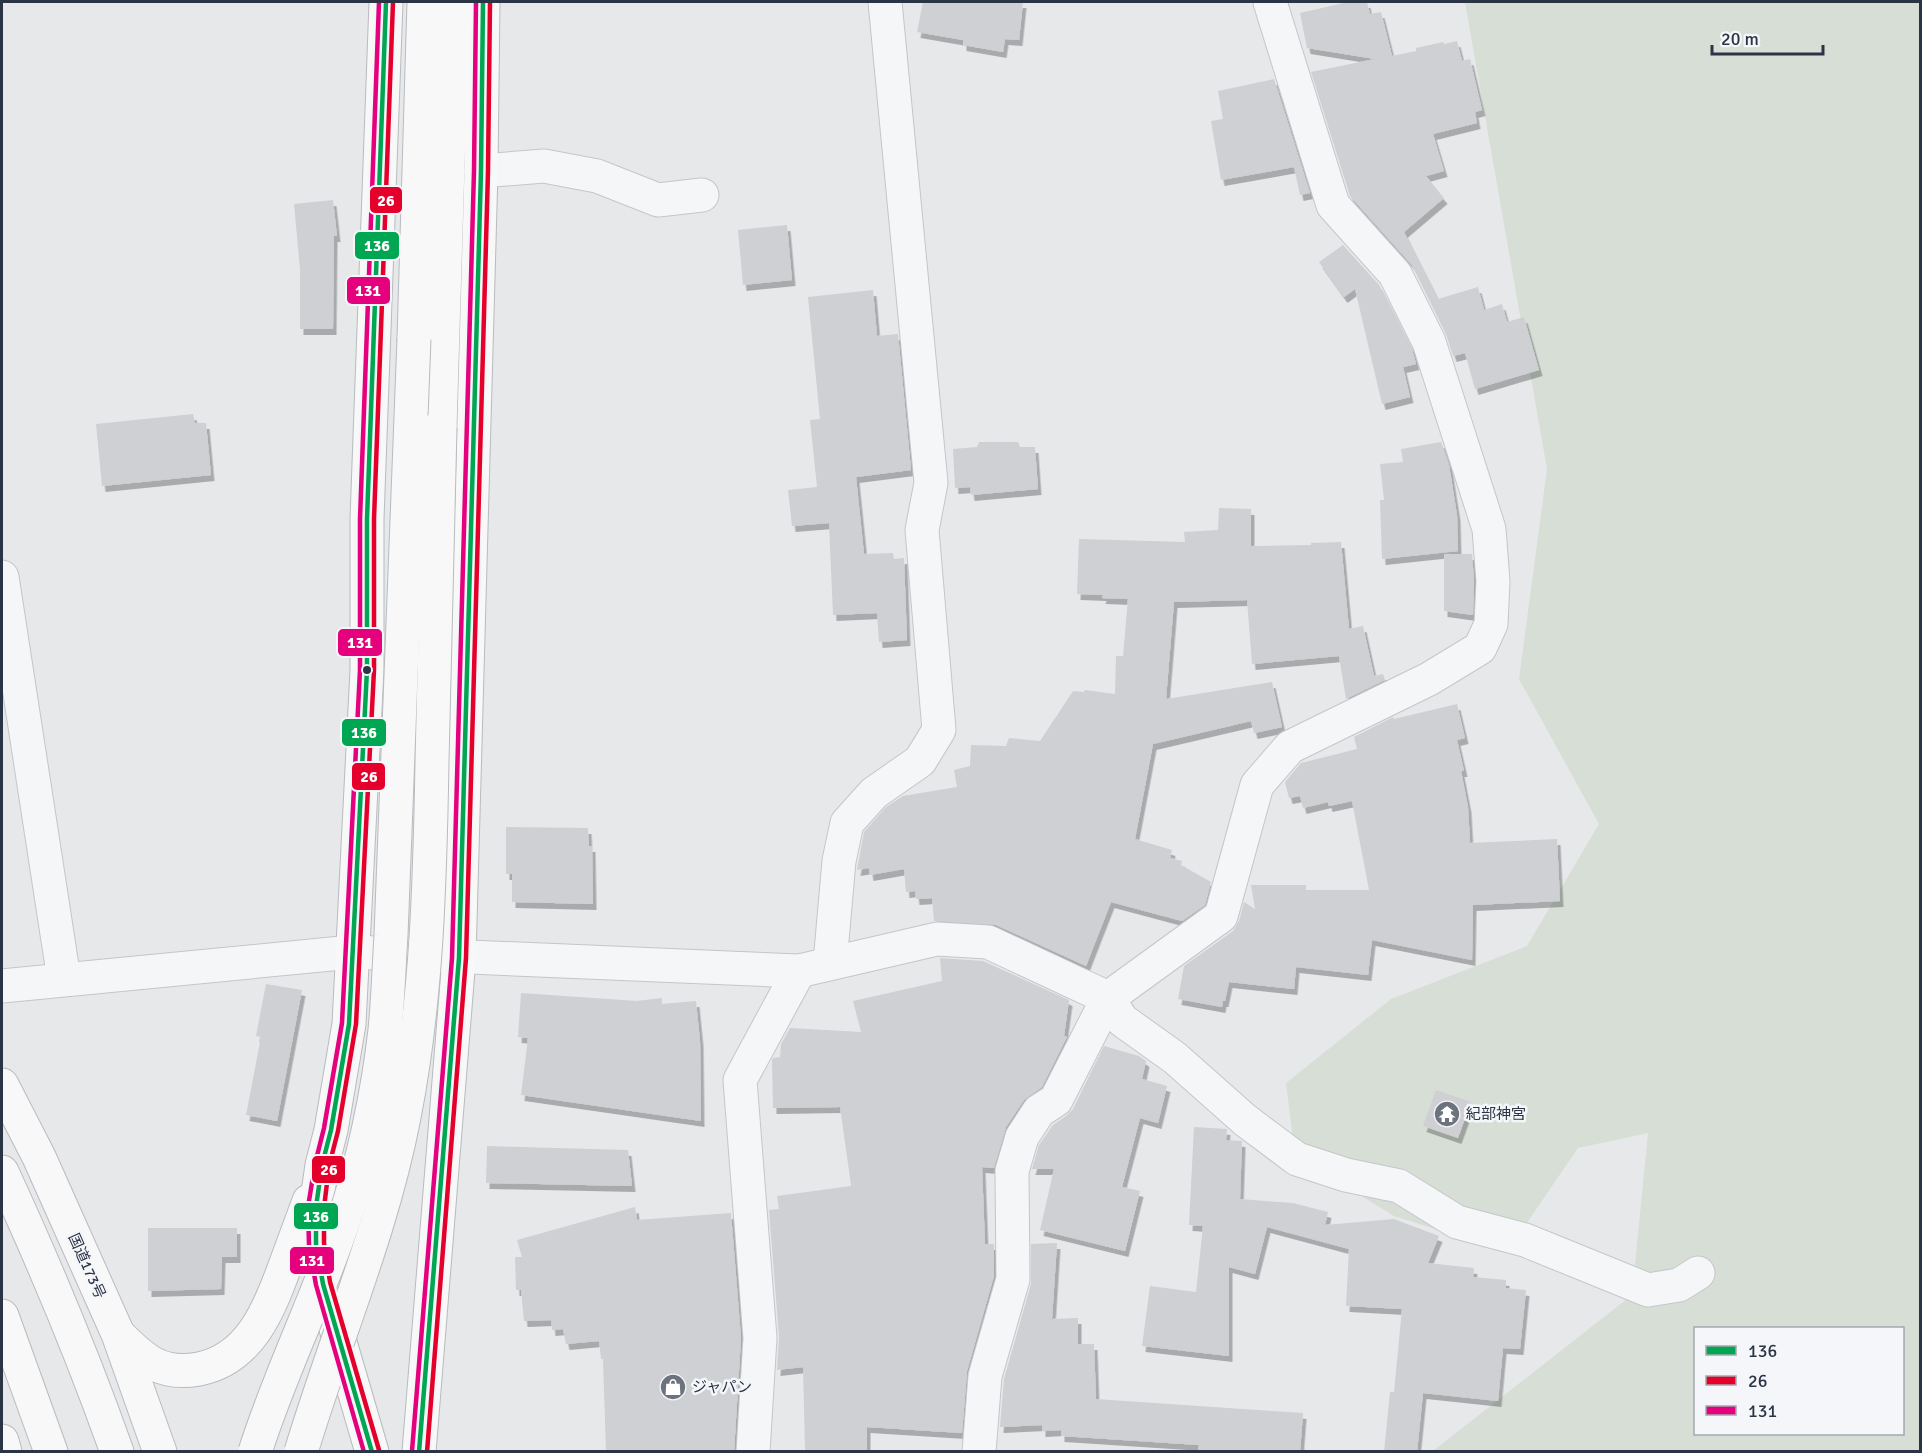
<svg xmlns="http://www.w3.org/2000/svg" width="1922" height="1453" font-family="Signika,'Noto Sans JP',sans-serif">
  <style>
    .green { fill: #d6ded6; fill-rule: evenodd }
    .building { fill: #ced0d3; filter: url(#shadow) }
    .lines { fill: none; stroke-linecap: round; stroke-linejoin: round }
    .street-casing { stroke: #c4c6c8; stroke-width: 35 }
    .highway-casing { stroke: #b8bbbf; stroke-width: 35 }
    .street { stroke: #f5f6f7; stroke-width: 33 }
    .highway { stroke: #f8f8f8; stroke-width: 33 }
    .highway-bridge-casing { stroke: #b8bbbf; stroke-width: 35; stroke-linecap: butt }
    .highway-bridge { stroke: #f8f8f8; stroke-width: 33 }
    .bus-1-casing { stroke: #f4f6f9; stroke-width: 9 }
    .bus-2-casing { stroke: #f4f6f9; stroke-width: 9 }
    .bus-3-casing { stroke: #f4f6f9; stroke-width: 9 }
    .bus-1 { stroke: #00a651; stroke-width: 4.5 }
    .bus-2 { stroke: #e4002b; stroke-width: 4.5 }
    .bus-3 { stroke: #e5007d; stroke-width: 4.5 }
    .bus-dot { fill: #2b3445; stroke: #f4f6f9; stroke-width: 2 }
    .labels { text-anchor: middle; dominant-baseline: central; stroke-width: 5; stroke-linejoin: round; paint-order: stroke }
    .poi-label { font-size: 15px; fill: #2b3445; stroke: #f4f6f9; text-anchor: start }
    .street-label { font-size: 15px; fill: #2b3445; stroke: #f4f6f9 }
    .line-badge { stroke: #f4f6f9; stroke-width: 2 }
    .badge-label { font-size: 16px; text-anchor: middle; font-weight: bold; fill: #fff }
  </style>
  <defs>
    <filter id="shadow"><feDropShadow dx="3.5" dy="6" stdDeviation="0" flood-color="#0004"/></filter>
  </defs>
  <rect width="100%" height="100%" fill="#e6e8ea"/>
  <path class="green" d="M1465,2H1920V1451H1433L1632,1295L1648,1133L1578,1148L1507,1252L1394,1216L1295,1155L1286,1083L1391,999L1527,946L1599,824L1519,679L1547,469ZM1696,1328H1902V1434H1696Z"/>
  <g class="building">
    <path d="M923,2H1023L1019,40L1005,39L1003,52L963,45V40L917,32Z"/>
    <path d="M1348,2H1367L1370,14L1381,12L1392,56L1416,51V48L1443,42L1444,44L1457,41L1462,61L1470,59L1482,110L1475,112L1477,123L1433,134L1444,171L1426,176L1444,198L1404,232L1438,299L1478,287L1484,310L1502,304L1507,322L1524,317L1539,370L1475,389L1465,353L1453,356L1446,334L1412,265L1350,196L1311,72L1375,59L1307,48L1300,13Z"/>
    <path d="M1274,79L1310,193L1300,195L1294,167L1221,180L1211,121L1223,119L1218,91Z"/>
    <path d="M333,200L337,236H334L333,329H300V269L294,204Z"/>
    <path d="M787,225L792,280L743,285L738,230Z"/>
    <path d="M1343,245L1379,285L1412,349L1416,364L1403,367L1410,397L1382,404L1355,289L1344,297L1319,262Z"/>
    <path d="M873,290L877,336L898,334L911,470L856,477L864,554L893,553L894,559L904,558L907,640L879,642L877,613L833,615L829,523L792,526L788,490L817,487L810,420L820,419L808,297Z"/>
    <path d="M193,414L195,423H206L211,475L102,486L96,424Z"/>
    <path d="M979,442H1018L1020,447H1035L1038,489L971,495L970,487L955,488L953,449L977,447Z"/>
    <path d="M1441,442L1449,465L1457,515L1458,551L1382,559L1380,500H1384L1380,464L1403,462L1401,449Z"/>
    <path d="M1219,508L1251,509V546L1311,545V543L1341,542L1349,629L1363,626L1374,676L1383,674L1385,680L1346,699L1339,656L1252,664L1247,600L1174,602L1166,699L1272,682L1282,727L1254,733L1251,721L1153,744L1135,839L1172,850L1170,858L1182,861L1181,865L1211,882L1205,905L1182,921L1111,902L1086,966L996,925L934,921L932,898L916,899L915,891L906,892L904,869L870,875L869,868L857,870L864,832L886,807L903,796L957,787L954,770L970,766L971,745L1006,746L1009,738L1040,741L1073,691L1084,692L1085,690L1115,694L1116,656H1123L1128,599L1102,598L1103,595L1077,594L1079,539L1185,542L1184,532L1218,530Z"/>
    <path d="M1444,554H1472L1474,581L1473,615L1444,611Z"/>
    <path d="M1457,704L1465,738L1457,740L1464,771H1461L1468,807L1470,843L1557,839L1560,901L1473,905L1472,960L1372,940L1368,975L1296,967L1294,989L1229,982L1225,1001H1223L1222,1007L1178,999L1184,966L1233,931L1239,921L1244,902L1255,909L1251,885H1306V890H1369L1352,801L1329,806L1328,802L1303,808L1300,796L1289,798L1285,782L1301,763L1357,749L1354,737L1393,717L1394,719Z"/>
    <path d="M506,827L588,828L589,846H592L593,904L512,902V874H506Z"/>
    <path d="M940,958L983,961L1069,1000L1064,1036L1067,1037L1042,1087L1024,1100L1006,1127L994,1168L982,1167L985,1244H994V1276L967,1371L962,1433L867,1427V1452L805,1450L803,1367L777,1370L779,1337L769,1210L779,1209L777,1196L851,1186V1185L840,1107L773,1108L772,1060L773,1058L780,1057L781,1044L790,1028L861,1032L853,1001L942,981Z"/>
    <path d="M266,984L302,990L277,1121L246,1115L261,1037L256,1036Z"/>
    <path d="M521,993L637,1001L662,998V1004L696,1001L700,1041L701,1121L521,1095L528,1038L518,1037Z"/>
    <path d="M1104,1046L1139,1056L1146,1061L1142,1079L1167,1086L1158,1123L1140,1118L1122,1187L1140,1191L1125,1251L1040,1230L1054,1169H1032L1039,1145L1053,1125L1066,1116L1073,1109Z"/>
    <path d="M1436,1090L1471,1102L1458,1138L1423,1126Z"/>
    <path d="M1194,1127L1227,1129L1226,1140L1242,1141L1240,1199L1293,1203L1328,1212L1325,1225L1394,1219L1439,1236L1428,1263L1474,1268L1473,1277L1506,1280V1288L1526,1290L1520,1349L1503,1348L1498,1401L1423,1393L1417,1452H1384L1390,1392H1394L1402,1309L1346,1306L1349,1249L1267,1227L1255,1274L1229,1267V1356L1142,1346L1150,1286L1196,1292L1203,1226L1189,1225Z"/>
    <path d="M487,1146L628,1150L632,1186L486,1183Z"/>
    <path d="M635,1207L637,1220L731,1213L741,1338L734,1452H606L603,1359H601L599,1341L566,1344L563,1329L552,1330L551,1320L524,1321L521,1290H516L515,1257H522L517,1240Z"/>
    <path d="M148,1228H237V1257H222L221,1289L148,1291Z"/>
    <path d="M1057,1243L1052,1319L1078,1318V1344H1094L1096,1399L1303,1413L1300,1452H1198L1199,1445L1061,1436V1430L1042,1431V1425L1000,1427L1004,1379L1031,1284V1244Z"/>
  </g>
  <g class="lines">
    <g class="street-casing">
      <g id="street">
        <path d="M481,171L544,166L597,176L658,200L702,195"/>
        <path d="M2,577L64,979"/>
        <path d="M830,963L839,861L847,823L874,793L920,761L939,730L922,530L931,483L885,2"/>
        <path d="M2,986L352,952L799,971L937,939L988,942L1108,998L1221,916L1257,785L1290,747L1429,679L1480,648L1491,624L1493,581L1489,529L1429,342L1395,274L1333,205L1270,2"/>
        <path d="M1108,998L1122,1020L1175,1058L1245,1120L1297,1159L1346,1175L1399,1186L1457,1222L1525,1240L1648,1290L1679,1285L1698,1273"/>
        <path d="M753,1452L760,1338L740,1080L799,971"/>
        <path d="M979,1452L985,1376L1013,1279L1012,1171L1022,1137L1039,1111L1056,1100L1108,998"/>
      </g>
    </g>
    <g class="highway-casing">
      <g id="highway">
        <path d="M414,339L424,2"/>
        <path d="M440,427L453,2"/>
        <path d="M2,1085L39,1157L118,1334L160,1452"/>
        <path d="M2,1172C44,1263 83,1356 117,1452"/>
        <path d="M2,1316L51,1452"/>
        <path d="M119,1335C144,1360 161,1376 199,1369C250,1359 269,1310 285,1266C293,1244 301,1223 309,1201"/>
        <path d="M2,1441L5,1452"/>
        <path d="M372,1452L323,1284L316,1244V1207L322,1165L331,1130L349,1024L367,670V519L386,2"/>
        <path d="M419,1452L459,958L481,171L483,2"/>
      </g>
    </g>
    <use href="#street" class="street"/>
    <use href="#highway" class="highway"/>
    <g class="highway-bridge-casing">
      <g id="highway-bridge">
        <path d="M255,1452C280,1373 317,1300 343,1222C363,1163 378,1092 385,1030C388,999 389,967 391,935L414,339"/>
        <path d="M301,1452C335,1339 382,1232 404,1117C427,1000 430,880 432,762C435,650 437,539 440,427"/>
      </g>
    </g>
    <use href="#highway-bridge" class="highway-bridge"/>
    <g class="bus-1-casing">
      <g id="bus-1">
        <path d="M372,1452L323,1284L316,1244V1207L322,1165L331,1130L349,1024L367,670V519L386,2"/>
        <path d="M419,1452L459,958L481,171L483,2"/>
      </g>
    </g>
    <g class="bus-2-casing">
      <g id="bus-2">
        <path d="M379,1450L330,1282L324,1243V1208L329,1166L338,1131L356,1024L374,670V519L393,2"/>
        <path d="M427,1452L466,958L488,171L490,2"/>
      </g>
    </g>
    <g class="bus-3-casing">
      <g id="bus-3">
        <path d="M412,1451L452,958L474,171L476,2"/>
        <path d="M364,1452L316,1285L309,1245L308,1207L315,1164L324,1128L342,1023L360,670V519L379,2"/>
      </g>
    </g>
    <use href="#bus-1" class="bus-1"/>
    <use href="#bus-2" class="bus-2"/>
    <use href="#bus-3" class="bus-3"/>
  </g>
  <defs>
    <g id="temple-disc" transform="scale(1.35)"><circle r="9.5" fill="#6c737f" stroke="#f4f6f9"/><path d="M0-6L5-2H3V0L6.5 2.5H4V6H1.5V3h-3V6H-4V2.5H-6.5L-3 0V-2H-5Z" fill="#fff"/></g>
    <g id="shop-disc" transform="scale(1.35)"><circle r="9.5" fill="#6c737f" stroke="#f4f6f9"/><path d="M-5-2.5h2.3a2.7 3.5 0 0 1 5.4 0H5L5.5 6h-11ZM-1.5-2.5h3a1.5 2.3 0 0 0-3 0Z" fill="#fff"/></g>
  </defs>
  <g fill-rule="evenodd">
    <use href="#temple-disc" x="1447" y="1114"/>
    <use href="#shop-disc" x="673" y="1387"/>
  </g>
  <circle class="bus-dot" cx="367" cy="670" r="5"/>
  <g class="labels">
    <g class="poi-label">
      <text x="1466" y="1114">紀部神宮</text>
      <text x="692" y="1387">ジャパン</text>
    </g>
    <g class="street-label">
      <text transform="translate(87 1266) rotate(66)">国道173号</text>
    </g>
  </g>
  <g class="line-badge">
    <rect x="369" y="186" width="34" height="28" rx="6" fill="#e4002b"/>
    <rect x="354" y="231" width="46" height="29" rx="6" fill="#00a651"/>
    <rect x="346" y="276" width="45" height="29" rx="6" fill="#e5007d"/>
    <rect x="337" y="628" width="46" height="29" rx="6" fill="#e5007d"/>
    <rect x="341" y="718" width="46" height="29" rx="6" fill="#00a651"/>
    <rect x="351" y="762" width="35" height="29" rx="6" fill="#e4002b"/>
    <rect x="311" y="1155" width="35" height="29" rx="6" fill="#e4002b"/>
    <rect x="293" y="1202" width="46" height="28" rx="6" fill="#00a651"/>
    <rect x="289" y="1246" width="46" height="29" rx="6" fill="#e5007d"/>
  </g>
  <g class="badge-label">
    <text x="386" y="206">26</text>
    <text x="377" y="251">136</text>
    <text x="368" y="296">131</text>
    <text x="360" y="648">131</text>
    <text x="364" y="738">136</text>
    <text x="369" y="782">26</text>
    <text x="329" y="1175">26</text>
    <text x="316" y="1222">136</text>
    <text x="312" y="1266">131</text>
  </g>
  <rect width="1922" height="1453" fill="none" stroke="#2b3445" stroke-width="6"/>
  <rect x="1694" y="1327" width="210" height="108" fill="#f4f6f9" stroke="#a4a8b1" stroke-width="1.5"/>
  <rect x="1706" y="1346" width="30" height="9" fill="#00a651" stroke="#a4a8b1" stroke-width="1.5"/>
  <text x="1748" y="1357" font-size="18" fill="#2b3445">136</text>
  <rect x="1706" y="1376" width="30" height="9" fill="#e4002b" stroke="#a4a8b1" stroke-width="1.5"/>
  <text x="1748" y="1387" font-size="18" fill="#2b3445">26</text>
  <rect x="1706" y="1406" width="30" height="9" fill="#e5007d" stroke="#a4a8b1" stroke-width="1.5"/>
  <text x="1748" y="1417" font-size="18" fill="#2b3445">131</text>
  <path d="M1712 45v9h111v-9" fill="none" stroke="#2b3445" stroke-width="3"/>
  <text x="1721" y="45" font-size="18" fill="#2b3445" stroke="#f4f6f9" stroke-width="4.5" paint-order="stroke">20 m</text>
</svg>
